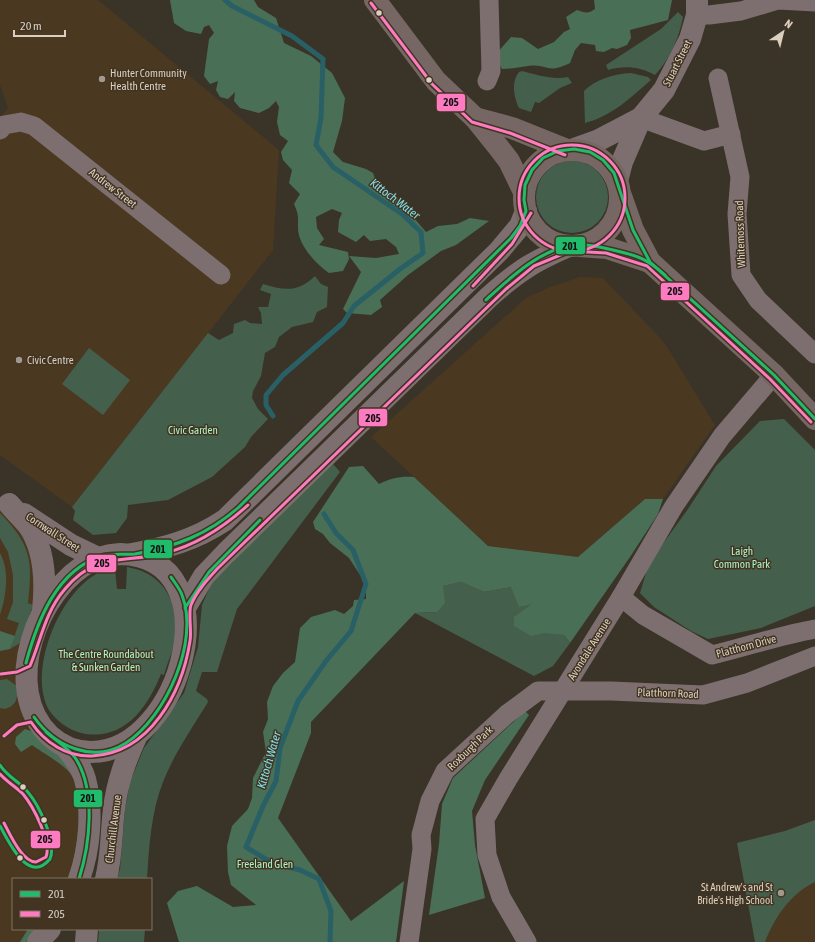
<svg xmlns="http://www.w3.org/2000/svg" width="815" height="942" font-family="'Asap Condensed',sans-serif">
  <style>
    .built { fill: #4a3920 }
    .green { fill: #455f4d }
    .forest { fill: #4a6f57 }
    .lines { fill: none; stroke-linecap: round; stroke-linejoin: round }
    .stream { stroke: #286065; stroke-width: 5 }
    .minor { stroke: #7d6f6f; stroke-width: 19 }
    .tertiary { stroke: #7d6f6f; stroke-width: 22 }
    .secondary { stroke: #766764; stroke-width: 22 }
    .bus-1-casing { stroke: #423420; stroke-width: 6 }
    .bus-2-casing { stroke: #423420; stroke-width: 6 }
    .bus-1 { stroke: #20bc6c; stroke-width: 3 }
    .bus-2 { stroke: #fe7ac1; stroke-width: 3 }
    .bus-dot { fill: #d9d0c4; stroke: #423420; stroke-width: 1.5 }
    .poi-dot { fill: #a1998d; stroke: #423420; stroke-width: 1.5 }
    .labels { text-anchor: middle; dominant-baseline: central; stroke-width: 3; stroke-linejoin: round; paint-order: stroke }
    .street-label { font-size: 11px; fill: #d9d0c4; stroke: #423420 }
    .poi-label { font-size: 11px; fill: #d9d0c4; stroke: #423420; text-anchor: start }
    .park-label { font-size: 11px; fill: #adf4c9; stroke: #423420 }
    .water-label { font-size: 12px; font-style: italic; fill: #7fe1ee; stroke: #423420 }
    .line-badge { stroke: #423420; stroke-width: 1.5 }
    .pale-badge-label { font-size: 11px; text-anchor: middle; font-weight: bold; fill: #111 }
  </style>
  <rect width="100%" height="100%" fill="#3a3328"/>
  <g class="built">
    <path d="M0,0H98L279,150L273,250L72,507L0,455V118L8,108L0,85Z"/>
    <path d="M580,277L603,278L664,342L715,425L663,499H645L578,557L488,546L371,437L526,298L550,287Z"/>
    <path d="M0,496L9,504L42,563L26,678L85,778L79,879H13V929H50L38,942H0Z"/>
    <path d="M815,820V942H755L737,843L785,831Z"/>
  </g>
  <g class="green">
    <path d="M678,12L683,17C679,38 670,59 655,75C641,67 624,65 608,70L606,65L661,29Z"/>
    <path d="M522,71C538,75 552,80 568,77L572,83L560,88L539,103L535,102L531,112L519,108C514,97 511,82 519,72Z"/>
    <path d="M631,73L648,77L651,80C630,98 612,116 585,123L584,91C596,79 614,74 631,73Z"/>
    <circle cx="572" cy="197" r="36"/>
    <path d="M315,276L321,284L328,287L327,307L317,312L313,322L292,327L279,337L275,347L265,353L261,376L253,391L252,398L258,409L268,419L251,437L245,447L212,477L168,500L128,505L127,518L116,533L93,535L73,520L75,511L72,507L208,333L219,340L233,333L234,324L245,320L250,323L262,324L261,313L258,307H268L271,294L260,290L263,284C285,291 298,292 315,276Z"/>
    <path d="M89,348L130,380L103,415L62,384Z"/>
    <path d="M784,419L815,450V606L761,628L708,639L691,631L654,607L640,593L649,563L688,509L716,466L760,421Z"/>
    <path d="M333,464L340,472L237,609L217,672H202L196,691L207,699L208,702C192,728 174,754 163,782C151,812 149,848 147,879H117L120,869L125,809L130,782L144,748L184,693L198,647L202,605L213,580L274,519Z"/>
    <path d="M0,513C31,545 33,560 28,603L33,605L20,643L10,649L19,623L7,619L13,602V575L8,552L0,538Z"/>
    <path d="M0,553C10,571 6,596 0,615Z"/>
    <path d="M127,567C170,574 183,613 172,652C169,660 166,667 164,675L161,674C147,709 123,742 81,733C69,730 56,721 49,710C27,670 60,591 100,572C104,570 111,570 115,569L117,589H126Z"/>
    <path d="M461,582L484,592L511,587L533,604L547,632L564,635L570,643L553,666L534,676L415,613L437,612L442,586Z"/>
    <path d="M7,679L17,686C18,698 17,705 5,709L0,708V680Z"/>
    <path d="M815,820V882C791,893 774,918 765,942H755L737,843L785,831Z"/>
    <path d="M99,929H145L144,942H98Z"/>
  </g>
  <g class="forest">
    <path d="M170,0H254L258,7L276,18L284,43L311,56L332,73L345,98L342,121L333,152L343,162L366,169L373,173L377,184L397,198L426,232L438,226L457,224L470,218L489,221L456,245L441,251L408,275L380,300L382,307L371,315L347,313L343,309L361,272L349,256L376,258L399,254L396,247L386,239L370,241L364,235L356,242L338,232L339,220L342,213L332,209L316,217L317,228L324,239L319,245L348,252L349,259L343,271L329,273C316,264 298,245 298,228C298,215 299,216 294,204L300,194L289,183L292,170L283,160L281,152L288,141L280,135L277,122L279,107L276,101L269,108L259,113L240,108L234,101L235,92L228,99L220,97L216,90L218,81L210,84L204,76L209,39L214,33L209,25L204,27L201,34L186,31L174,23Z"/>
    <path d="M594,0H672L668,20L630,30L631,38L627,45L617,49L612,48L604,52L596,51L595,45L581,43L575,50L570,63C546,75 548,63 528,66C519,67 512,69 502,69L495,55L511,37L522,38L538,49L554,42L564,32L570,29L566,17L577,10C585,13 588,14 595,9Z"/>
    <path d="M363,466L379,484C391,478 401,476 414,477L488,546L578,557L645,499H663L658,514L630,557L570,643L564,635L544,633L531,636L514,626V617L532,604L519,607L511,587L484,592L461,582L443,586L445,603L437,612L415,613L311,722V733L278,818L351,921L404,881L396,942H179L167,903L178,891L197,886L233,907L256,905L231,885L228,872L227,846L232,826L248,809L252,798L253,778L266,752L263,732L268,719L267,702L273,686L283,673L295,662L300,628L311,617L335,610L344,614L353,606L354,600L366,599V584L349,558L330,543L323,534L315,529L313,522L349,467Z"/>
    <path d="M0,631L15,636L10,649L0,651Z"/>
    <path d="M525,711L529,715L485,780L472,811L475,845L485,898L429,915L439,844L442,804L453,778Z"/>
    <path d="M25,729L34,732L69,763L77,774L82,823L73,879H68C77,856 86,793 70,773C62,763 43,753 32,745L21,752L15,744L16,737Z"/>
    <path d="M28,929H38L26,942H20Z"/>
  </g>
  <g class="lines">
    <g class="stream">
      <path d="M225,0L232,6L292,36L323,59L321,118L316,145L333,167L402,214L421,232L423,253L400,269L354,306L343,323L283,375L266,395V405L273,416"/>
      <path d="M324,514L336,533L353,550L366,584L351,631L326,661L298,701L280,748L276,781L263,806L246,847L272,863L300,870L319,879L331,911L330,942"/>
    </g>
    <g class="minor">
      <path d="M697,15H709L741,11L778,0L815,2"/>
      <path d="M718,78L740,177L737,214L741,275L758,300L815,354"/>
      <path d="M487,81L491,71L489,0"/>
      <path d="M641,118L704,141L731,134"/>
      <path d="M0,130L4,125L21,122L34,126L221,275"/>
      <path d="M621,597L643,615L712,655C746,647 780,635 815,629"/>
      <path d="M409,942L422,849L421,835L430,801L445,771L507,714L538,691H611L703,695L747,683L815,656"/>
      <path d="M527,942L501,897L487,855L485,819L508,779L621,597L674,506L722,436L774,375"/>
    </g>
    <g class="tertiary">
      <path d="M574,149L599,140L641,118"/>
      <path d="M617,181L622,162L641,118L664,90L690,39L697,15V0"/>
      <path d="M9,504C15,511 22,518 28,525C45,549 46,582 43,610"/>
      <path d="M24,514L71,545L98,558"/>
      <path d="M121,554C234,557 183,752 91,752C76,752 61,746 50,736C0,689 37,588 92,561C101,556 111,555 121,554Z"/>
      <path d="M132,554C166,548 195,540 225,520L499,251L520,226L526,211"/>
      <path d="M185,608L204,576L226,553L489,297C518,271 534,261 569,246"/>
      <path d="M66,747C73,757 82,767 85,779C93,809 90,849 79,879"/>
      <path d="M106,879C112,855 111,833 114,809C117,782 126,759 137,735"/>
      <path d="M38,942L50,929"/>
      <path d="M86,942L87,929"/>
    </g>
    <g class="secondary">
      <path d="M375,0L436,81L475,118L499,148L509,161L524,192"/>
      <path d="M475,118L512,128L567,150"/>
      <circle cx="572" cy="198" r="48"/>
      <path d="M621,196L633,230L650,262L774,375L815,419"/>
      <path d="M580,246L607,248L650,262"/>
    </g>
    <g class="bus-1-casing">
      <g id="bus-1">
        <path d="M486,300C510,278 540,249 574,245C587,244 601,247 613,250C638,256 646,258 665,275"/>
        <path d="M185,608L209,572L260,520"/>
        <path d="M26,663C37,622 56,570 102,556C113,553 124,555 135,554C175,547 209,534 239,507L511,238L520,226L526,211L524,200L525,185L532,170L543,158L558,151L574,149L590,152L603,160L614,173L633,230L650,262L774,375L815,419"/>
        <path d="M34,717C54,746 93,764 126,743C166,717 200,641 182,595C180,589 175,583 171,577"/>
        <path d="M46,732C56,741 68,747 76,759C96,791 90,844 79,879"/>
        <path d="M0,765C7,776 18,781 27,791C39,805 57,842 50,859C28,885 9,842 0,826"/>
      </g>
    </g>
    <g class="bus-2-casing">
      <g id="bus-2">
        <path d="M371,3L432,84L472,122L510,133L565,155"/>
        <circle cx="572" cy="198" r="53"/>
        <path d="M473,286L512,244L531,213"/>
        <path d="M1,674L17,672L30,666C41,640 45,612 65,589C96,551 124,564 165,553C197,545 224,527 248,505"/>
        <path d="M4,736L17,725L31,722C45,743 67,757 92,756C150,753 182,693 190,641C192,632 188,612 191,605C196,592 208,579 218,568L506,289L534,266L570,251L606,253L647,266L770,379L811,422"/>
        <path d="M0,774C7,782 16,787 23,794C33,806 52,842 46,857L36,862C22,862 10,834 4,823"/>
      </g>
    </g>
    <use href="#bus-1" class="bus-1"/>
    <use href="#bus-2" class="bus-2"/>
  </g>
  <g class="bus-dot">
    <circle cx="379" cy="13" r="3.5"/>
    <circle cx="429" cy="80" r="3.5"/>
    <circle cx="23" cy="787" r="3.5"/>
    <circle cx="44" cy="820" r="3.5"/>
    <circle cx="20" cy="858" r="3.5"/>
  </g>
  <g class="poi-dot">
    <circle cx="102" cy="79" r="4"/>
    <circle cx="19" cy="360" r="4"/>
    <circle cx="781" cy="893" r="4"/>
  </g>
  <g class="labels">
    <g class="street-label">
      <text transform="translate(677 63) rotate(-63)">Stuart Street</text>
      <text transform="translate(113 188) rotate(38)">Andrew Street</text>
      <text transform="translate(740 234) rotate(-92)">Whitemoss Road</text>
      <text transform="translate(53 532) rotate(33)">Cornwall Street</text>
      <text transform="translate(746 646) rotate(-15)">Platthorn Drive</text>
      <text transform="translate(589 649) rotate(-58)">Avondale Avenue</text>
      <text transform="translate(668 693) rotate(2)">Platthorn Road</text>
      <text transform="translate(470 748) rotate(-44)">Roxburgh Park</text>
      <text transform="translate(113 829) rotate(-83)">Churchill Avenue</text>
    </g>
    <g class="poi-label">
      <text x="110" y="73">Hunter Community<tspan x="110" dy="13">Health Centre</tspan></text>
      <text x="27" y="360">Civic Centre</text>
      <text x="773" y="887" text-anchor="end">St Andrew's and St<tspan x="773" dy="13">Bride's High School</tspan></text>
    </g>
    <g class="park-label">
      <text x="193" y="430">Civic Garden</text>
      <text x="742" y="551">Laigh<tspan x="742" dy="13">Common Park</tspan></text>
      <text x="106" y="654">The Centre Roundabout<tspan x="106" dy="13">&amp; Sunken Garden</tspan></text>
      <text x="265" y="864">Freeland Glen</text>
    </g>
    <g class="water-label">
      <text transform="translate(395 199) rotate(37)">Kittoch Water</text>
      <text transform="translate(269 760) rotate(-74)">Kittoch Water</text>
    </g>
  </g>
  <g class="line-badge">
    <rect x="436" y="93" width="30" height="19" rx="4" fill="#fe7ac1"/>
    <rect x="555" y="236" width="31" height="19" rx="4" fill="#20bc6c"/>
    <rect x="660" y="282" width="30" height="19" rx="4" fill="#fe7ac1"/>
    <rect x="358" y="408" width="30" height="19" rx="4" fill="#fe7ac1"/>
    <rect x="143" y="539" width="30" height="20" rx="4" fill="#20bc6c"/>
    <rect x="86" y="554" width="31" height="19" rx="4" fill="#fe7ac1"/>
    <rect x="73" y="789" width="30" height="19" rx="4" fill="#20bc6c"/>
    <rect x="30" y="830" width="31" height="19" rx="4" fill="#fe7ac1"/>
  </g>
  <g class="pale-badge-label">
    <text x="451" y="106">205</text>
    <text x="570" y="250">201</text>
    <text x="675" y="295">205</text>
    <text x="373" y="422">205</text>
    <text x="158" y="553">201</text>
    <text x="102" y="567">205</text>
    <text x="88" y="802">201</text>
    <text x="45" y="843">205</text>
  </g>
  <rect x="12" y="878" width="140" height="52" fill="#423420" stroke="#7e7262"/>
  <rect x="20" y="891" width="20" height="6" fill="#20bc6c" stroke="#7e7262"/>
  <text x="48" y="898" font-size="12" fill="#d9d0c4">201</text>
  <rect x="20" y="911" width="20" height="6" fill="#fe7ac1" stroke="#7e7262"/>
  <text x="48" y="918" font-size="12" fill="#d9d0c4">205</text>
  <g transform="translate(783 32) rotate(35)" stroke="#423420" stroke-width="3" paint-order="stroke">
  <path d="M0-3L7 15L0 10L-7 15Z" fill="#d9d0c4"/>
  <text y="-6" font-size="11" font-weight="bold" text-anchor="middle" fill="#d9d0c4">N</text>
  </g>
  <path d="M14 30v6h51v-6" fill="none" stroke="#d9d0c4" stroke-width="2"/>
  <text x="20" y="30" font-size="12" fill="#d9d0c4" stroke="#423420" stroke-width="3" paint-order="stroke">20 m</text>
</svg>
